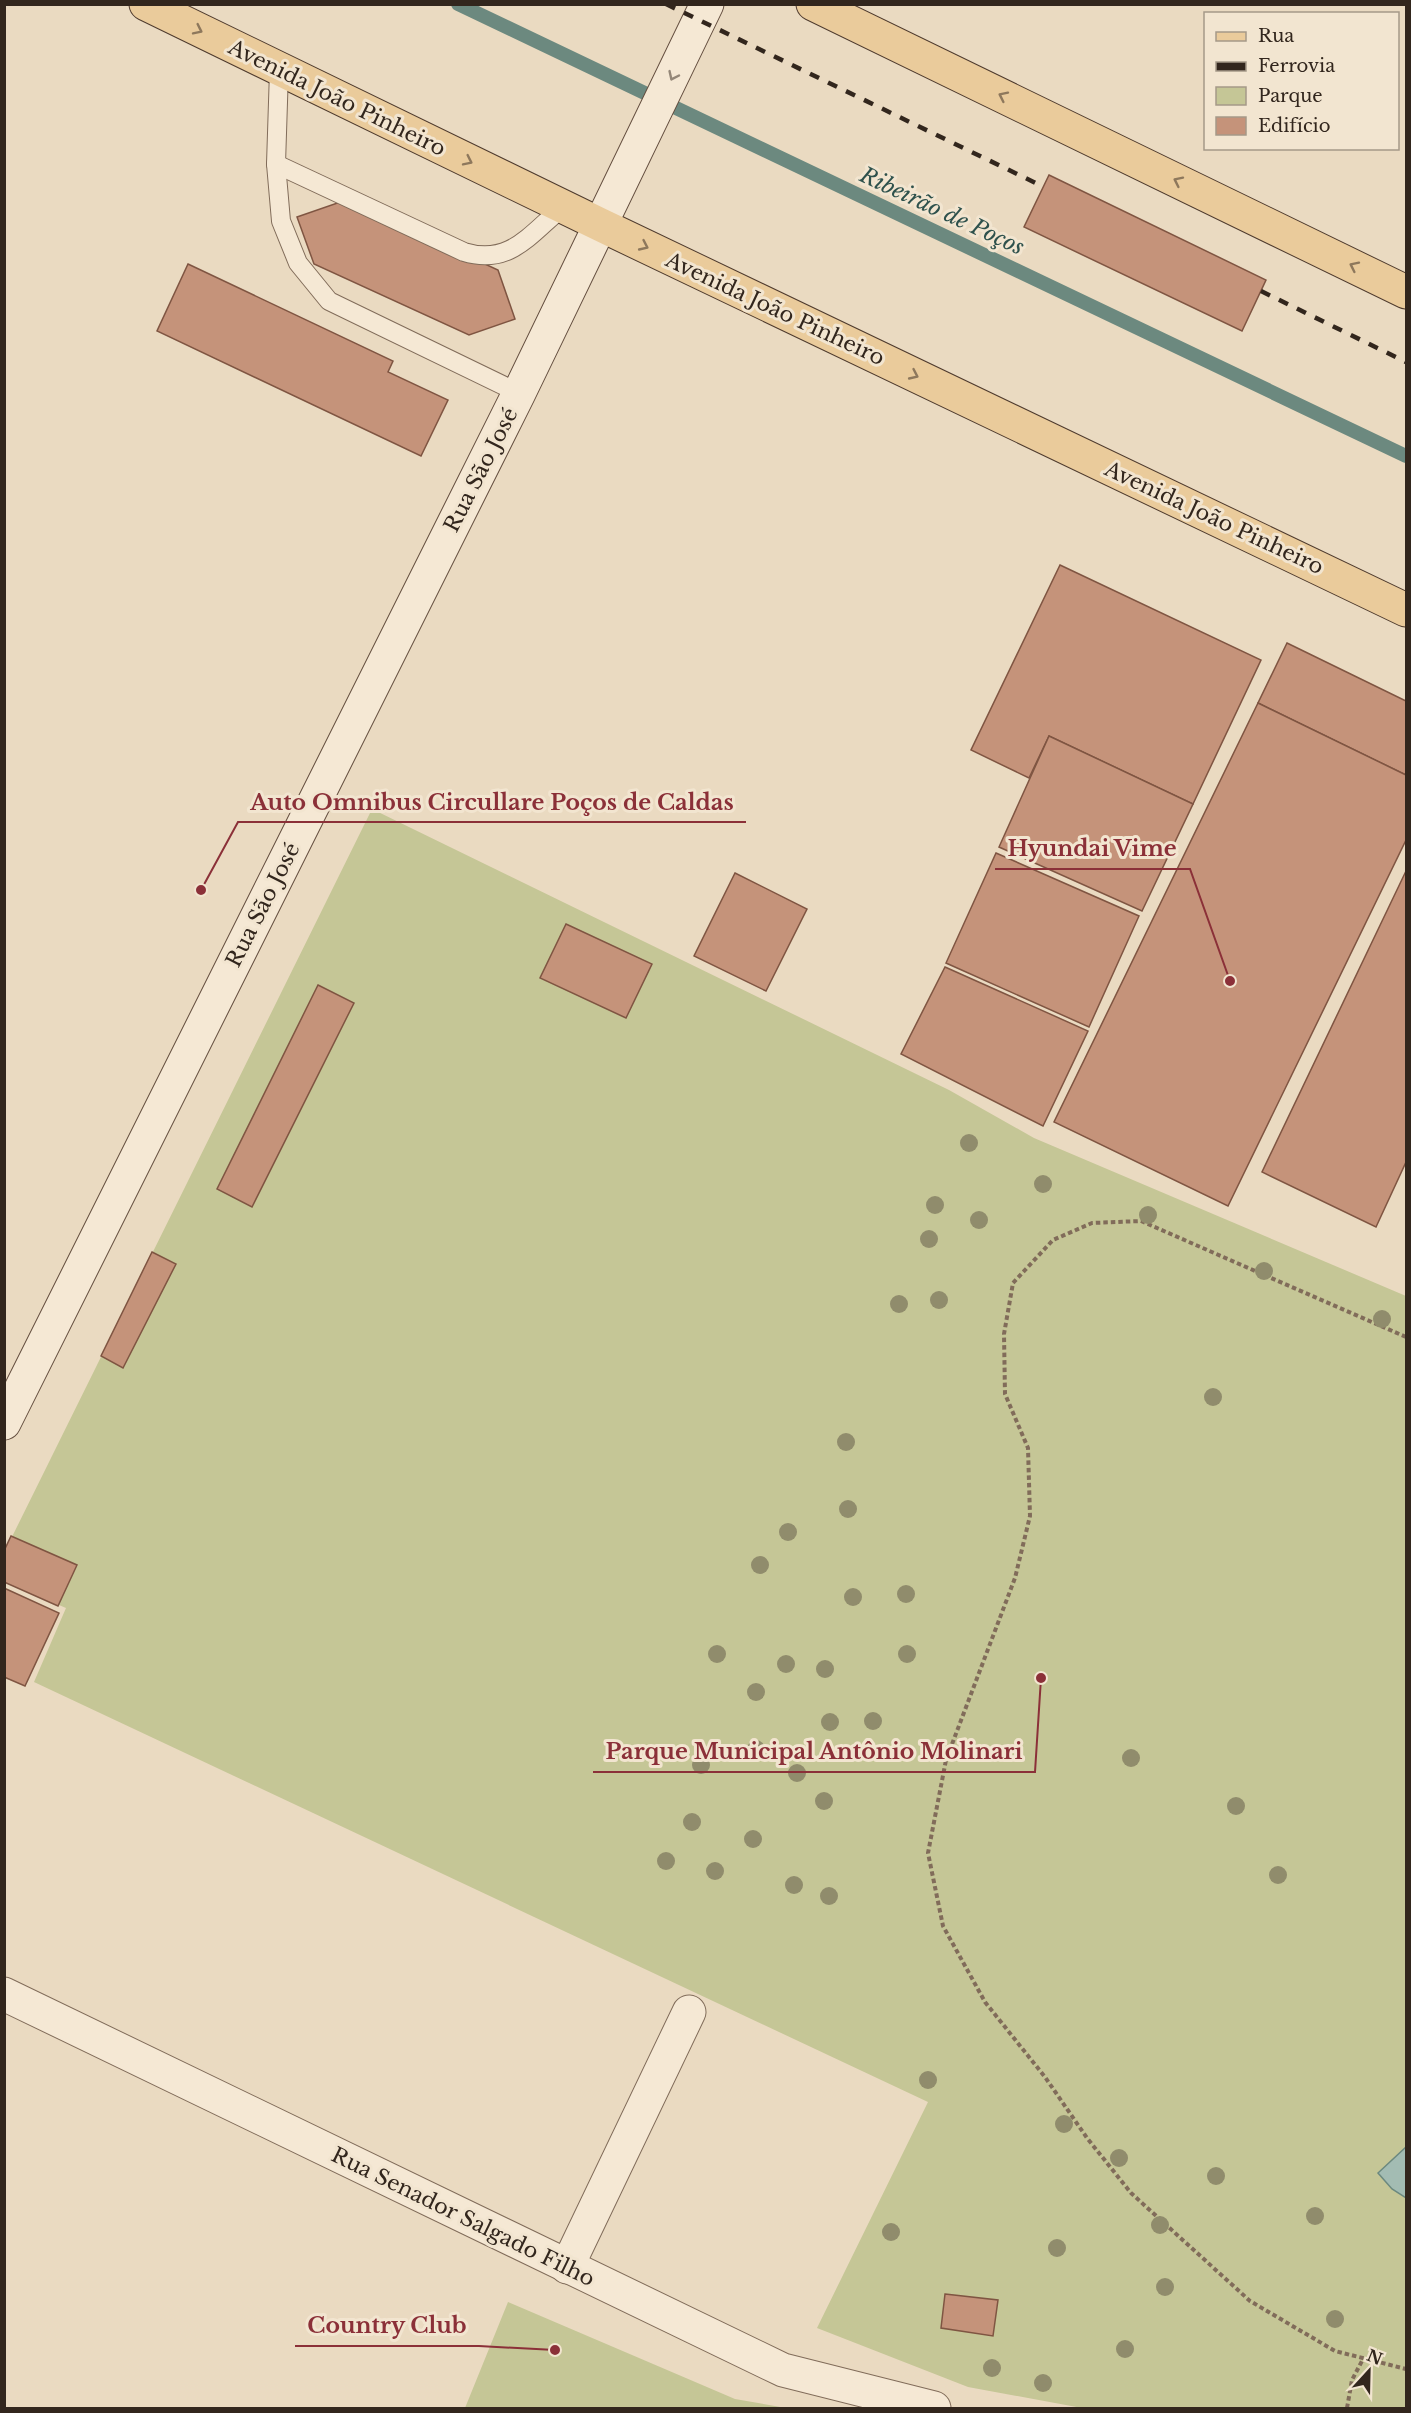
<svg xmlns="http://www.w3.org/2000/svg" width="1411" height="2413" font-family="'Libre Baskerville',serif">
  <style>
    .green { fill: #c5c696 }
    .water { fill: #a3bcb3; stroke: #6c897f; stroke-width: 1.5 }
    .lines { fill: none; stroke-linecap: round; stroke-linejoin: round }
    .stream { stroke: #6c897f; stroke-width: 14 }
    .building { fill: #c5937a; stroke: #7f5542; stroke-width: 1.5 }
    .lane-casing { stroke: #816c5a; stroke-width: 20 }
    .street-casing { stroke: #816c5a; stroke-width: 35 }
    .secondary-casing { stroke: #634d3e; stroke-width: 35 }
    .primary-casing { stroke: #4f3b2e; stroke-width: 35 }
    .path { stroke: #816c5a; stroke-width: 4; stroke-dasharray: 4.5 3; stroke-linecap: butt }
    .lane { stroke: #f5e8d4; stroke-width: 18 }
    .street { stroke: #f5e8d4; stroke-width: 33 }
    .secondary { stroke: #f5e8d4; stroke-width: 33 }
    .primary { stroke: #eacb9b; stroke-width: 33 }
    .rail { stroke: #32261d; stroke-width: 4.5; stroke-dasharray: 10 10; stroke-linecap: butt }
    .tree { fill: #908c6c }
    .oneway { stroke: #8e785c }
    .oneway2 { stroke: #948778 }
    .labels { text-anchor: middle; dominant-baseline: central; stroke-width: 6; stroke-linejoin: round; paint-order: stroke }
    .street-label { font-size: 21px; fill: #32261d; stroke: #f2e5d0 }
    .water-label { font-size: 22px; font-style: italic; fill: #2e514c; stroke: #f2e5d0 }
    .leader { fill: none; stroke: #8b3038; stroke-width: 2 }
    .callout-dot { fill: #8b3038; stroke: #f2e5d0; stroke-width: 2 }
    .callout-label { font-size: 22px; text-anchor: middle; font-weight: bold; fill: #8b3038; stroke: #f2e5d0; stroke-width: 6; stroke-linejoin: round; paint-order: stroke }
  </style>
  <rect width="100%" height="100%" fill="#eadac1"/>
  <g class="green">
    <path d="M372,809L949,1090L1034,1138L1406,1296V2408H1082L968,2387L817,2328L928,2102L34,1682L66,1608L5,1582V1551Z"/>
    <path d="M508,2302L735,2399L786,2408H465Z"/>
  </g>
  <path class="water" d="M1406,2147V2198L1392,2189L1378,2173Z"/>
  <g class="lines">
    <path class="stream" d="M458,4L1406,456"/>
  </g>
  <g class="building">
    <path d="M1049,175L1266,280L1242,331L1024,227Z"/>
    <path d="M346,200L498,270L515,319L469,335L314,264L297,217Z"/>
    <path d="M188,264L393,361L388,372L448,400L421,456L157,331Z"/>
    <path d="M1060,565L1261,660L1193,804L1049,736L1029,778L971,750Z"/>
    <path d="M1287,643L1406,701V775L1258,703Z"/>
    <path d="M1258,703L1406,775V840L1228,1206L1054,1122Z"/>
    <path d="M1049,736L1193,804L1142,911L999,847Z"/>
    <path d="M996,853L1139,916L1089,1027L946,963Z"/>
    <path d="M1406,871V1162L1376,1227L1262,1172Z"/>
    <path d="M735,873L807,909L766,991L694,956Z"/>
    <path d="M566,924L652,964L626,1018L540,978Z"/>
    <path d="M945,967L1088,1031L1043,1126L901,1054Z"/>
    <path d="M318,985L354,1003L252,1207L217,1189Z"/>
    <path d="M152,1252L176,1264L123,1368L101,1356Z"/>
    <path d="M11,1536L77,1565L58,1606L4,1582V1551Z"/>
    <path d="M4,1588L59,1613L25,1686L4,1677Z"/>
    <path d="M945,2294L998,2300L993,2336L941,2328Z"/>
  </g>
  <g class="lines">
    <g class="lane-casing">
      <g id="lane">
        <path d="M279,71L276,164L281,221L298,263L329,301L519,393"/>
        <path d="M276,164L464,252C510,266 530,234 563,207"/>
      </g>
    </g>
    <g class="street-casing">
      <g id="street">
        <path d="M4,1994L783,2370L934,2408"/>
        <path d="M567,2267L689,2012"/>
      </g>
    </g>
    <g class="secondary-casing">
      <path id="secondary" d="M4,1423L519,393L707,4"/>
    </g>
    <g class="primary-casing">
      <g id="primary">
        <path d="M146,4L601,225L1406,610"/>
        <path d="M813,4L1406,292"/>
      </g>
    </g>
    <g class="path">
      <path d="M1406,1337L1141,1221L1092,1223L1053,1240L1013,1283L1004,1334L1005,1394L1028,1448L1030,1516L1015,1578L946,1760L928,1853L943,1926L985,2002L1045,2077L1087,2138L1131,2193L1250,2301L1335,2351L1406,2369"/>
      <path d="M1347,2408L1352,2380L1363,2359"/>
    </g>
    <use href="#lane" class="lane"/>
    <use href="#street" class="street"/>
    <use href="#secondary" class="secondary"/>
    <use href="#primary" class="primary"/>
    <g class="rail">
      <path d="M666,4L1044,187"/>
      <path d="M1261,291L1406,362"/>
    </g>
  </g>
  <g class="tree">
    <circle cx="969" cy="1143" r="9"/>
    <circle cx="1043" cy="1184" r="9"/>
    <circle cx="935" cy="1205" r="9"/>
    <circle cx="1148" cy="1215" r="9"/>
    <circle cx="979" cy="1220" r="9"/>
    <circle cx="929" cy="1239" r="9"/>
    <circle cx="1264" cy="1271" r="9"/>
    <circle cx="939" cy="1300" r="9"/>
    <circle cx="899" cy="1304" r="9"/>
    <circle cx="1382" cy="1319" r="9"/>
    <circle cx="1213" cy="1397" r="9"/>
    <circle cx="846" cy="1442" r="9"/>
    <circle cx="848" cy="1509" r="9"/>
    <circle cx="788" cy="1532" r="9"/>
    <circle cx="760" cy="1565" r="9"/>
    <circle cx="906" cy="1594" r="9"/>
    <circle cx="853" cy="1597" r="9"/>
    <circle cx="717" cy="1654" r="9"/>
    <circle cx="907" cy="1654" r="9"/>
    <circle cx="786" cy="1664" r="9"/>
    <circle cx="825" cy="1669" r="9"/>
    <circle cx="756" cy="1692" r="9"/>
    <circle cx="873" cy="1721" r="9"/>
    <circle cx="830" cy="1722" r="9"/>
    <circle cx="756" cy="1749" r="9"/>
    <circle cx="1131" cy="1758" r="9"/>
    <circle cx="701" cy="1765" r="9"/>
    <circle cx="797" cy="1773" r="9"/>
    <circle cx="824" cy="1801" r="9"/>
    <circle cx="1236" cy="1806" r="9"/>
    <circle cx="692" cy="1822" r="9"/>
    <circle cx="753" cy="1839" r="9"/>
    <circle cx="666" cy="1861" r="9"/>
    <circle cx="715" cy="1871" r="9"/>
    <circle cx="1278" cy="1875" r="9"/>
    <circle cx="794" cy="1885" r="9"/>
    <circle cx="829" cy="1896" r="9"/>
    <circle cx="928" cy="2080" r="9"/>
    <circle cx="1064" cy="2124" r="9"/>
    <circle cx="1119" cy="2158" r="9"/>
    <circle cx="1216" cy="2176" r="9"/>
    <circle cx="1315" cy="2216" r="9"/>
    <circle cx="1160" cy="2225" r="9"/>
    <circle cx="891" cy="2232" r="9"/>
    <circle cx="1057" cy="2248" r="9"/>
    <circle cx="1165" cy="2287" r="9"/>
    <circle cx="1335" cy="2319" r="9"/>
    <circle cx="1125" cy="2349" r="9"/>
    <circle cx="992" cy="2368" r="9"/>
    <circle cx="1043" cy="2383" r="9"/>
  </g>
  <defs><path id="oneway-chevron" d="M-2-3.5L2.5 0L-2 3.5" fill="none" stroke-width="1.6" stroke-linecap="round" stroke-linejoin="round" transform="scale(1.5)"/></defs>
  <g class="oneway">
    <use href="#oneway-chevron" transform="translate(198 30) rotate(26)"/>
    <use href="#oneway-chevron" transform="translate(1003 96) rotate(-154)"/>
    <use href="#oneway-chevron" transform="translate(468 161) rotate(26)"/>
    <use href="#oneway-chevron" transform="translate(1178 181) rotate(-154)"/>
    <use href="#oneway-chevron" transform="translate(644 246) rotate(25)"/>
    <use href="#oneway-chevron" transform="translate(1354 266) rotate(-154)"/>
    <use href="#oneway-chevron" transform="translate(914 375) rotate(25)"/>
  </g>
  <use class="oneway2" href="#oneway-chevron" transform="translate(673 76) rotate(115)"/>
  <g class="labels">
    <g class="street-label">
      <text transform="translate(337 98) rotate(26)">Avenida João Pinheiro</text>
      <text transform="translate(775 309) rotate(25)">Avenida João Pinheiro</text>
      <text transform="translate(481 470) rotate(-63)">Rua São José</text>
      <text transform="translate(1214 518) rotate(25)">Avenida João Pinheiro</text>
      <text transform="translate(263 905) rotate(-63)">Rua São José</text>
      <text transform="translate(463 2217) rotate(26)">Rua Senador Salgado Filho</text>
    </g>
    <g class="water-label">
      <text transform="translate(942 211) rotate(25)">Ribeirão de Poços</text>
    </g>
  </g>
  <path class="leader" d="M201 890L238 822H746M1230 981L1190 869H995M1041 1678L1035 1772H593M555 2350L479 2346H295"/>
  <g class="callout-dot">
    <circle cx="201" cy="890" r="6"/>
    <circle cx="1230" cy="981" r="6"/>
    <circle cx="1041" cy="1678" r="6"/>
    <circle cx="555" cy="2350" r="6"/>
  </g>
  <g class="callout-label">
    <text x="492" y="810">Auto Omnibus Circullare Poços de Caldas</text>
    <text x="1092" y="856">Hyundai Vime</text>
    <text x="814" y="1759">Parque Municipal Antônio Molinari</text>
    <text x="387" y="2333">Country Club</text>
  </g>
  <rect width="1411" height="2413" fill="none" stroke="#32261d" stroke-width="12"/>
  <rect x="1204" y="12" width="195" height="138" fill="#f2e5d0" stroke="#a59988" stroke-width="1.5"/>
  <rect x="1216" y="32" width="30" height="9" fill="#eacb9b" stroke="#a59988" stroke-width="1.5"/>
  <text x="1258" y="42" font-size="18" fill="#32261d">Rua</text>
  <rect x="1216" y="62" width="30" height="9" fill="#32261d" stroke="#a59988" stroke-width="1.5"/>
  <text x="1258" y="72" font-size="18" fill="#32261d">Ferrovia</text>
  <rect x="1216" y="87" width="30" height="18" fill="#c5c696" stroke="#a59988" stroke-width="1.5"/>
  <text x="1258" y="102" font-size="18" fill="#32261d">Parque</text>
  <rect x="1216" y="117" width="30" height="18" fill="#c5937a" stroke="#a59988" stroke-width="1.5"/>
  <text x="1258" y="132" font-size="18" fill="#32261d">Edifício</text>
  <g transform="translate(1369 2371) rotate(22)" stroke="#f2e5d0" stroke-width="4.5" paint-order="stroke">
  <path d="M0-4.5L10 22L0 15L-10 22Z" fill="#32261d"/>
  <text y="-9" font-size="16" font-weight="bold" text-anchor="middle" fill="#32261d">N</text>
  </g>
</svg>
